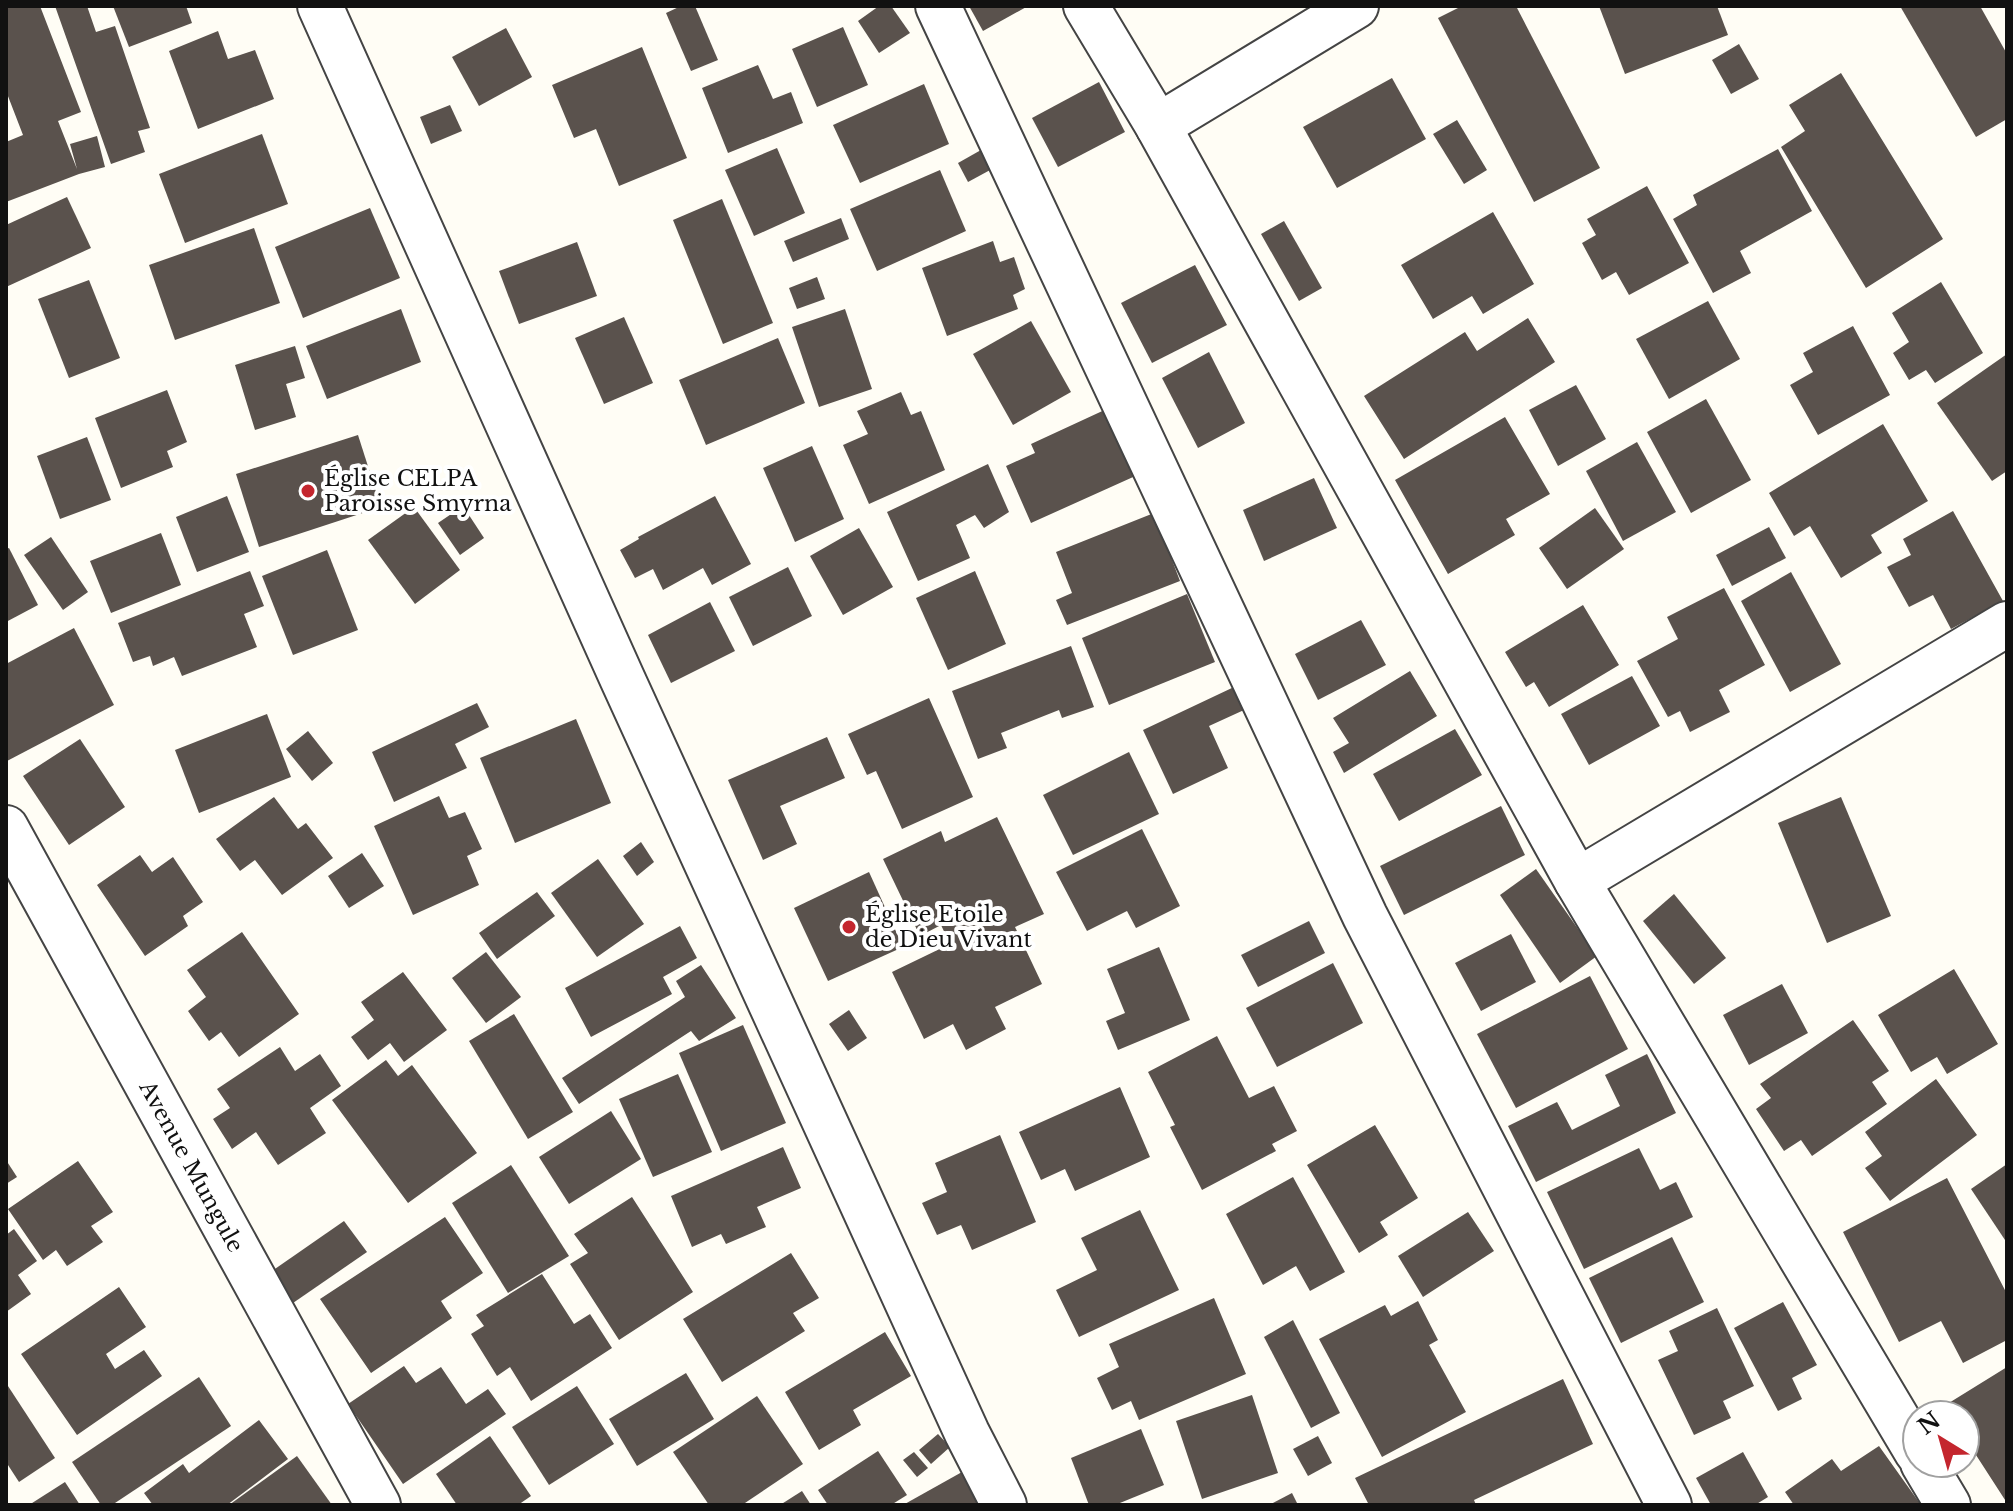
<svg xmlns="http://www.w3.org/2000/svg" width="2013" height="1511" font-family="'Libre Baskerville',serif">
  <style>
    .building { fill: #5a524d }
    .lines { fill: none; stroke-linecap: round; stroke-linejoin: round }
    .minor-casing { stroke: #444; stroke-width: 48 }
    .minor { stroke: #fff; stroke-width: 44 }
    .poi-dot { fill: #c4262e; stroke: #fff; stroke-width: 3 }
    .labels { text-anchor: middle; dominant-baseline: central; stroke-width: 8; stroke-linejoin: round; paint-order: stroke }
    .poi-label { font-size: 22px; fill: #111; stroke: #fff; text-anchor: start }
    .street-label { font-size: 22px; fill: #111; stroke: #fff }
  </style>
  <rect width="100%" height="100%" fill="#fffdf5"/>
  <g class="building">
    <path d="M6,6H40L81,112L58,121L77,169L70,144L97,136L105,167L79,174L6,202V142L23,135L6,91Z"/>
    <path d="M55,6H87L96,32L115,26L150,128L138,131L145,152L111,164Z"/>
    <path d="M113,6H186L192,23L129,47Z"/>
    <path d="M681,6H695L718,60L691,71L666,13Z"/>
    <path d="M879,6H891L910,33L879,53L858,21Z"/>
    <path d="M969,6H1028L983,31Z"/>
    <path d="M1462,6H1516L1600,168L1534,202L1438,18Z"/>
    <path d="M1599,6H1717L1728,35L1625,74Z"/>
    <path d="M1900,6H1980L2007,54V119L1976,137Z"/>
    <path d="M843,27L868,85L817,107L792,49Z"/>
    <path d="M506,28L532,77L479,106L452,57Z"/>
    <path d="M218,31L228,59L255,50L274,99L198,129L169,51Z"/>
    <path d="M1739,44L1759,79L1731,94L1712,60Z"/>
    <path d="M642,47L687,158L619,186L596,129L574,138L552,85Z"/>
    <path d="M758,65L773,99L791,92L803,123L728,153L702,88Z"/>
    <path d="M1841,73L1943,239L1866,288L1781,147L1805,131L1789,105Z"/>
    <path d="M1392,78L1426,139L1337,188L1303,127Z"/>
    <path d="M1099,82L1125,132L1058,167L1032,118Z"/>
    <path d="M924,84L949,144L860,183L833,125Z"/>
    <path d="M450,105L462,131L431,144L420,117Z"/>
    <path d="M1457,120L1487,170L1464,184L1433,134Z"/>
    <path d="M262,134L288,204L185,243L159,174Z"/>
    <path d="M777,148L805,213L754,236L725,170Z"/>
    <path d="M1778,149L1812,211L1740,251L1751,273L1713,293L1673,219L1697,205L1693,195Z"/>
    <path d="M981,150L992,169L968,182L958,163Z"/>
    <path d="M940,170L966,231L877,271L850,209Z"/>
    <path d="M1647,186L1689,263L1629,295L1616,272L1602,280L1582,243L1596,235L1587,219Z"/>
    <path d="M67,197L91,248L6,287V225Z"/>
    <path d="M722,199L773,323L723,344L673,220Z"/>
    <path d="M370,208L400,278L303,318L275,247Z"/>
    <path d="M1493,212L1534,284L1483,314L1472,296L1433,319L1401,265Z"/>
    <path d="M841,218L849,239L793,262L784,241Z"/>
    <path d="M1284,221L1322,288L1299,301L1261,234Z"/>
    <path d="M254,228L280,303L175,340L149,265Z"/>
    <path d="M993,241L1000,262L1014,257L1025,289L1013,295L1018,309L947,336L922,268Z"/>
    <path d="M577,242L597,296L519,324L499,271Z"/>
    <path d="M1195,265L1227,325L1152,363L1121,303Z"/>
    <path d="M817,277L825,299L797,309L789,288Z"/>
    <path d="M89,280L120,358L69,378L38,299Z"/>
    <path d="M1941,282L1983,353L1935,383L1926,370L1909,380L1893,353L1909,342L1892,313Z"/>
    <path d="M1708,301L1740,359L1669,399L1636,339Z"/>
    <path d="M401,309L421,362L327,399L306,346Z"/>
    <path d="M845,309L872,389L819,407L792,327Z"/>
    <path d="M624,317L653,383L604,404L575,338Z"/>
    <path d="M1528,318L1555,362L1404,459L1364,396L1465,332L1477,351Z"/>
    <path d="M1031,321L1071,392L1013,425L973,354Z"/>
    <path d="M1853,326L1890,395L1818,435L1790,385L1813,372L1803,353Z"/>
    <path d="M778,338L805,403L706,445L679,380Z"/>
    <path d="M295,346L305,378L286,384L296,417L255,430L235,365Z"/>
    <path d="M1209,352L1245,423L1198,448L1162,378Z"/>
    <path d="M2007,354V471L1992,481L1937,403Z"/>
    <path d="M1576,385L1606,439L1558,466L1529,410Z"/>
    <path d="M167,390L187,442L167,451L173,467L121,488L95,418Z"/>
    <path d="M901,392L911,415L921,411L945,470L869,504L843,445L868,434L857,411Z"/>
    <path d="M1706,399L1751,480L1691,513L1647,432Z"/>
    <path d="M1111,407L1142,473L1031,523L1006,466L1035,453L1031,444Z"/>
    <path d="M1505,417L1550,494L1506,519L1515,535L1448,574L1395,480Z"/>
    <path d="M1883,424L1928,501L1871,535L1882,553L1841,578L1810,526L1794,536L1769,493Z"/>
    <path d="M358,435L381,507L259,547L236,474Z"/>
    <path d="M87,437L111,500L60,519L37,456Z"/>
    <path d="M1637,442L1676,512L1623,541L1586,471Z"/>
    <path d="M812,446L844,519L795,542L763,468Z"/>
    <path d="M988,464L1009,512L984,528L975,515L956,525L970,558L918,581L887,512Z"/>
    <path d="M1314,478L1337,528L1264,561L1243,510Z"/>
    <path d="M227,496L249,552L197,572L176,517Z"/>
    <path d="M715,496L751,564L712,585L703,568L663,590L653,569L635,578L620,550L639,539L638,537Z"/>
    <path d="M463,506L484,538L460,555L438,523Z"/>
    <path d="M414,507L460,570L415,604L368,540Z"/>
    <path d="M1595,508L1624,549L1567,589L1539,548Z"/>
    <path d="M1953,511L2003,601L1951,629L1933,595L1909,607L1887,567L1911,555L1903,539Z"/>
    <path d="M1154,513L1180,581L1067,625L1056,600L1072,593L1056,552Z"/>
    <path d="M1769,527L1786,558L1732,586L1716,555Z"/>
    <path d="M859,528L893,587L843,615L810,556Z"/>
    <path d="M161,533L181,585L111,613L90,561Z"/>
    <path d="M51,537L88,592L63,610L24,555Z"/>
    <path d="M9,548L38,605L6,622V549Z"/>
    <path d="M327,550L358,630L293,655L262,576Z"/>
    <path d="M788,567L812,616L753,646L729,597Z"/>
    <path d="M250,571L264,606L244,614L257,647L182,676L174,657L153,666L150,656L133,662L118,623Z"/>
    <path d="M975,571L1006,644L948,670L916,598Z"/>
    <path d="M1791,572L1841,664L1790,692L1741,601Z"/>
    <path d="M1724,588L1765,665L1719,690L1730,712L1690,732L1680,711L1668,717L1637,661L1678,639L1667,617Z"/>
    <path d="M1187,594L1215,662L1109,705L1082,638Z"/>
    <path d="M710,602L735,651L671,683L648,635Z"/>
    <path d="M1583,605L1619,665L1549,707L1534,682L1526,687L1505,652Z"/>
    <path d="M1361,620L1386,665L1318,700L1295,654Z"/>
    <path d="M74,628L114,705L7,761L6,664Z"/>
    <path d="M1071,646L1094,707L1062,718L1059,710L1001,733L1007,748L978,759L952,691Z"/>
    <path d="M1410,671L1437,716L1344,773L1333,752L1349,743L1333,718Z"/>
    <path d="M1632,676L1660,726L1589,765L1561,714Z"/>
    <path d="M1234,687L1244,710L1209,726L1228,768L1173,794L1143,730Z"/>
    <path d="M929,698L973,797L902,829L876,771L867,775L848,734Z"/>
    <path d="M477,703L489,727L455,744L467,768L394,802L372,752Z"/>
    <path d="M267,714L291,777L199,813L175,750Z"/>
    <path d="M576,719L611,803L515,843L480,758Z"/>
    <path d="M1455,729L1482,775L1399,821L1373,774Z"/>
    <path d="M308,731L333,763L312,781L286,749Z"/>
    <path d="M827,737L845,778L780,806L797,844L763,860L728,780Z"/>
    <path d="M80,739L125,807L69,845L23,776Z"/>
    <path d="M1129,752L1159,814L1073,855L1043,795Z"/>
    <path d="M439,796L449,818L465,812L482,849L467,856L479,885L413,915L374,826Z"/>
    <path d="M274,797L298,829L306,823L333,858L282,895L255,860L240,871L216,839Z"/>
    <path d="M1841,797L1891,916L1827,943L1778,823Z"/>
    <path d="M1501,806L1525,855L1404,915L1380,866Z"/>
    <path d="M997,817L1044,914L1015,927L1042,984L995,1007L1006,1029L966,1050L953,1024L924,1039L892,972L950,944L941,925L920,936L883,859L941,831L945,842Z"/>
    <path d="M1142,829L1180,906L1136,928L1127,911L1087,931L1056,872Z"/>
    <path d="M641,842L654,862L637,876L623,856Z"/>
    <path d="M362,853L384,886L349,908L328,876Z"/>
    <path d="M140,855L152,872L173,857L203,902L183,916L188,926L145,956L97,885Z"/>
    <path d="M598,859L644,924L597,957L551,893Z"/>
    <path d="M1536,869L1597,956L1560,983L1500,895Z"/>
    <path d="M869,872L903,947L828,981L794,908Z"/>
    <path d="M537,892L555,916L497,959L479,933Z"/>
    <path d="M1674,894L1726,958L1694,984L1643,921Z"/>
    <path d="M1309,921L1325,953L1258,987L1241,955Z"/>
    <path d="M680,926L697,958L663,977L672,994L591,1037L565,988Z"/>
    <path d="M242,932L299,1014L239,1057L221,1032L209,1041L188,1011L206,997L187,970Z"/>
    <path d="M1511,934L1536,982L1481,1011L1455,963Z"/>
    <path d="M1159,947L1190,1020L1118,1050L1106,1021L1125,1013L1107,969Z"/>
    <path d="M486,952L521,997L486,1023L452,978Z"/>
    <path d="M1333,963L1363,1023L1277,1067L1246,1008Z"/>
    <path d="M701,965L736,1018L699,1041L691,1031L579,1104L562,1078L685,997L676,981Z"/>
    <path d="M1954,969L1998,1044L1947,1074L1937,1057L1911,1072L1878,1015Z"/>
    <path d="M403,972L447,1030L404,1062L390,1043L368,1060L351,1037L374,1020L361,1002Z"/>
    <path d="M1590,976L1628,1049L1516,1108L1477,1034Z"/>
    <path d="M1782,984L1808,1033L1749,1065L1723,1015Z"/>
    <path d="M849,1010L867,1038L848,1051L829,1024Z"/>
    <path d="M514,1014L573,1112L528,1139L469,1041Z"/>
    <path d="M1853,1020L1889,1071L1872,1082L1887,1104L1812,1156L1801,1140L1784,1151L1756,1109L1771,1098L1760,1084Z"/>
    <path d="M743,1025L786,1123L721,1151L679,1053Z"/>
    <path d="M1217,1036L1249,1098L1274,1086L1297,1131L1272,1144L1276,1151L1202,1190L1170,1127L1175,1125L1148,1072Z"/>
    <path d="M280,1047L295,1071L320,1054L341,1086L310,1108L326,1133L278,1165L256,1132L232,1149L213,1119L230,1108L217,1089Z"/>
    <path d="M1647,1054L1676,1113L1536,1182L1508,1126L1557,1102L1572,1130L1620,1106L1605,1075Z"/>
    <path d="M386,1060L398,1076L412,1065L477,1153L408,1203L332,1100Z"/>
    <path d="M678,1074L712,1152L653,1177L619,1099Z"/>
    <path d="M1936,1079L1977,1135L1890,1201L1865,1168L1882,1156L1865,1132Z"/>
    <path d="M1120,1087L1150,1157L1075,1191L1065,1169L1041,1180L1019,1132Z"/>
    <path d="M611,1111L641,1159L569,1204L539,1157Z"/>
    <path d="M1375,1125L1418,1198L1380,1222L1388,1235L1359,1253L1307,1165Z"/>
    <path d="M1000,1135L1036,1222L972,1250L961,1225L937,1235L922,1203L947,1192L935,1163Z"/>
    <path d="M783,1147L801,1188L757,1207L766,1227L726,1244L721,1234L692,1247L671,1196Z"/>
    <path d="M1639,1148L1660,1190L1676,1182L1693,1217L1584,1269L1547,1192Z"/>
    <path d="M6,1160L17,1177L6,1184Z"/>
    <path d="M78,1161L113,1212L91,1226L103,1242L67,1266L56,1250L43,1260L8,1209Z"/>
    <path d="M2007,1164V1243L1971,1189Z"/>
    <path d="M511,1165L569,1256L508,1293L452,1203Z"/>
    <path d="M1293,1177L1345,1272L1310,1291L1296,1266L1263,1285L1226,1214Z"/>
    <path d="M1947,1178L2007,1294V1340L1963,1363L1941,1321L1899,1342L1843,1232Z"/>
    <path d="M632,1197L693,1292L619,1340L570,1264L588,1253L574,1234Z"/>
    <path d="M1140,1210L1179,1290L1079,1337L1056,1290L1097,1270L1081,1238Z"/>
    <path d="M1468,1212L1494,1251L1423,1297L1398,1256Z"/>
    <path d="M445,1217L483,1273L441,1301L452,1318L371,1373L320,1299Z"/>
    <path d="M344,1221L367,1252L293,1303L272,1271Z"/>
    <path d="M14,1229L37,1261L18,1275L31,1294L6,1312V1235Z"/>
    <path d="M1672,1237L1704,1302L1621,1343L1589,1278Z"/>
    <path d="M791,1253L819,1298L793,1313L805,1331L722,1382L683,1319Z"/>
    <path d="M542,1274L574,1324L590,1314L612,1348L531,1401L510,1367L497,1376L471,1334L484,1326L476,1315Z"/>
    <path d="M119,1287L146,1327L106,1354L115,1369L144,1350L162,1376L77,1435L21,1354Z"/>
    <path d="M1214,1298L1246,1374L1139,1420L1131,1401L1112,1410L1097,1378L1119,1367L1109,1344Z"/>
    <path d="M1418,1301L1438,1340L1429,1345L1466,1412L1382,1457L1319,1339L1385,1305L1391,1316Z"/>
    <path d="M1783,1302L1817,1365L1792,1378L1802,1399L1778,1411L1734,1328Z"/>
    <path d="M1717,1308L1754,1386L1723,1401L1731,1418L1694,1435L1658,1360L1678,1351L1669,1331Z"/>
    <path d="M1293,1320L1340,1413L1311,1428L1264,1337Z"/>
    <path d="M885,1332L911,1376L853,1410L861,1425L819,1450L785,1392Z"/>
    <path d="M404,1366L416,1383L441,1367L466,1404L488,1389L506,1414L403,1484L348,1404Z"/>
    <path d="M2007,1367V1503L1965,1438V1415H1950L1944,1406Z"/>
    <path d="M686,1373L714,1419L637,1466L609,1419Z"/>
    <path d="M199,1377L231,1426L112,1505H101L72,1462Z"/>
    <path d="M1563,1379L1593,1444L1474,1500L1476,1505H1369L1355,1478Z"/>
    <path d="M6,1383L55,1458L19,1482L6,1462Z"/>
    <path d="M577,1386L614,1444L549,1485L512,1427Z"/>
    <path d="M1252,1395L1278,1473L1202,1499L1176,1421Z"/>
    <path d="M757,1396L803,1464L742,1505H709L673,1452Z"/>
    <path d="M259,1420L288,1459L227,1505H153L144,1493L183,1464L189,1473Z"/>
    <path d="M1141,1429L1164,1485L1115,1505H1089L1071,1458Z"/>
    <path d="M938,1434L950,1447L931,1464L919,1450Z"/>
    <path d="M490,1436L531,1496L518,1505H457L436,1474Z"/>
    <path d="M1318,1436L1332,1463L1308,1476L1293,1449Z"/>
    <path d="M1879,1446L1921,1505H1794L1785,1492L1832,1459L1841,1471Z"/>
    <path d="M878,1451L907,1495L891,1505H828L818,1490Z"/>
    <path d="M914,1452L928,1468L917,1477L903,1460Z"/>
    <path d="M1743,1452L1768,1497L1755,1505H1711L1696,1478Z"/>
    <path d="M297,1456L332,1505H229Z"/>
    <path d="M962,1472L980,1505H903Z"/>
    <path d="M65,1482L80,1505H29Z"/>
    <path d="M802,1491L811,1505H780Z"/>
    <path d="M1292,1493L1298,1505H1269Z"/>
  </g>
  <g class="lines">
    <g class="minor-casing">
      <g id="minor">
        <path d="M320,6L622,678L967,1433L1004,1505"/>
        <path d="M938,6L1365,916L1669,1505"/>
        <path d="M1086,6L1158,126L1577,881L1917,1452"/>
        <path d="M1158,126L1356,6"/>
        <path id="s1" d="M6,828L378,1505"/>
        <path d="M1577,881L2007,624"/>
        <path d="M1923,1463L1948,1505"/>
      </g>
    </g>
    <use href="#minor" class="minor"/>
  </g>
  <g class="poi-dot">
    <circle cx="308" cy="491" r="8"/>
    <circle cx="849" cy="927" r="8"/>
  </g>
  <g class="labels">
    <g class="poi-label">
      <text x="324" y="478">Église CELPA<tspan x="324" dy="25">Paroisse Smyrna</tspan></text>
      <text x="865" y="914">Église Etoile<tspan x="865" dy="25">de Dieu Vivant</tspan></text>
    </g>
    <g class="street-label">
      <text stroke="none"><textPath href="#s1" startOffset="386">Avenue Mungule</textPath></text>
    </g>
  </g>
  <rect width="2013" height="1511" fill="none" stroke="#111111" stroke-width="16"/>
  <g transform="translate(1941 1439) rotate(323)"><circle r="38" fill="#ffffff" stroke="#a0a0a0" stroke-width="2"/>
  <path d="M0-6L14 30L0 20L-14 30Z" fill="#c4262e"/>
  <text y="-12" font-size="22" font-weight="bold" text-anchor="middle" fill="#111111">N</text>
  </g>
</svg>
